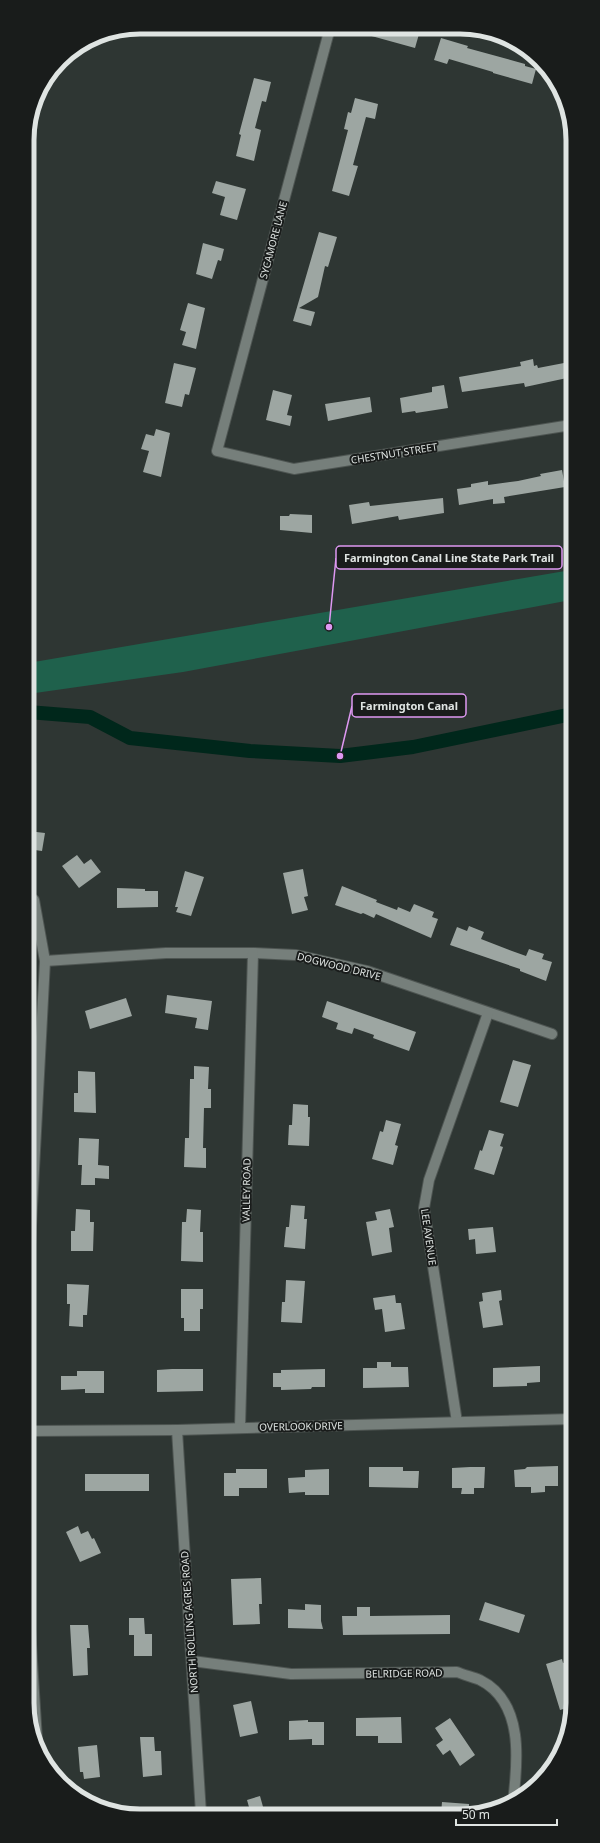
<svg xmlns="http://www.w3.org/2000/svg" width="600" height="1843" font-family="'Noto Sans',sans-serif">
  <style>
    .green { fill: #1f614c }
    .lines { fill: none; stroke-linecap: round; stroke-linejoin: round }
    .canal { stroke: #00271b; stroke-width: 14 }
    .building { fill: #9da6a2 }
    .minor-casing { stroke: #4e5552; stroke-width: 12 }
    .minor { stroke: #767f7b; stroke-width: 10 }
    .labels { text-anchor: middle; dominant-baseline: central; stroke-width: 4; stroke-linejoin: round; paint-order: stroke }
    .street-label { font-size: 10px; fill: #dfe4e2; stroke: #191c1b }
    .rim { fill: none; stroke: #dfe4e2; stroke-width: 5 }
    .leader { fill: none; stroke: #de98f2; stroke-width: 1.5 }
    .callout-dot { fill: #de98f2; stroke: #191c1b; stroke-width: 1.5 }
    .callout { fill: #191c1b; stroke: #de98f2; stroke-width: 1.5 }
    .callout-label { font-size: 11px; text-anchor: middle; font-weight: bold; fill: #dfe4e2 }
  </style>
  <rect width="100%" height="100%" fill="#2e3633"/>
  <path class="green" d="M571,570V600L183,672L28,694V663Z"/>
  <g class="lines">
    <path class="canal" d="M28,712L90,717L130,738L250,751L340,756L413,747L572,714"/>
  </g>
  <g class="building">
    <path d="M357,28L401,29L419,34L415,48L357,32Z"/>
    <path d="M441,38L468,46L467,48L525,64V66L536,69L532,84L493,73V72L449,59L447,64L434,60Z"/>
    <path d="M254,78L271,82L266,102L262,101L255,128L261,130L254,161L236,156L241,135L239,134Z"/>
    <path d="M355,98L378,104L375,119L366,117L353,165L358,166L349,196L332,191L348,130L344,129L348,112L351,113Z"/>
    <path d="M216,181L246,189L237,220L220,215L225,197L212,193Z"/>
    <path d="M319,232L337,237L328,267L325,266L318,297L299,308L315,312L311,326L293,321Z"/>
    <path d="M203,243L224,249L221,261L218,260L212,279L196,274Z"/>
    <path d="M188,303L205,308L196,349L182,345L186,332L180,330Z"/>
    <path d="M533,359L534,366L537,365L538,368L564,363L567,378L525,387L524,383L462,392L459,377L521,366L520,362Z"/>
    <path d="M174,363L196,368L189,395L185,394L182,407L165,403Z"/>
    <path d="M444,385L448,408L416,413L415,411L402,413L400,398L432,392V387Z"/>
    <path d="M273,390L292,395L287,415L292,416L290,426L266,420Z"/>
    <path d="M370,397L372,412L328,421L325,404Z"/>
    <path d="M156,429L170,433L161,477L143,472L149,451L141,449L146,434L154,436Z"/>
    <path d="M562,470L565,487L504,497L505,503L493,504V499L459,505L457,489L471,487V484L488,481V485L518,481L541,476L540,474Z"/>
    <path d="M443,498L444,513L399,520L398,516L352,524L349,505L369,502L370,506Z"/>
    <path d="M290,514L312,515V533L280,530V516H289Z"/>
    <path d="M28,831L45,833L42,851L28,849Z"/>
    <path d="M77,855L84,864L91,859L101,872L79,888L62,866Z"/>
    <path d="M303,869L308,896L304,897L308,910L292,914L283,873Z"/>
    <path d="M185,871L204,877L191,916L176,912L178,907H175Z"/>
    <path d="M342,886L377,900L376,902L397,910L398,907L410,912L414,904L434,912L432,917L438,919L431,938L376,914L374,918L363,913L361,914L335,905Z"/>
    <path d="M117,888L145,889V891H158V907L117,908Z"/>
    <path d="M469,926L484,932L481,939L512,951L526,956L529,949L544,954L542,959L552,962L546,981L520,971V969L450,945L457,927L467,931Z"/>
    <path d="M167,995L212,1001L208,1030L195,1028L197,1018L165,1013Z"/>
    <path d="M126,998L132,1016L90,1029L85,1011Z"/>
    <path d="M327,1001L416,1032L409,1051L373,1038L374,1035L354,1028L352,1034L336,1029L338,1023L322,1017Z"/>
    <path d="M513,1060L531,1065L518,1107L500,1102Z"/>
    <path d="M194,1066L209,1067L208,1089H211V1108H204L203,1148H206V1168L184,1167L185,1138H189L190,1079H194Z"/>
    <path d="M78,1071L95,1072L96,1113L74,1112V1093H78Z"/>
    <path d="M293,1104L308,1105V1117H310L309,1146L288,1145L289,1125H292Z"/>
    <path d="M386,1120L401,1124L395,1145L398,1146L393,1165L372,1159L380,1131L383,1132Z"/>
    <path d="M489,1130L504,1134L500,1146L503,1147L494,1175L474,1169L480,1150L482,1151Z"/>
    <path d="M79,1138L99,1139L98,1165L109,1166V1179L95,1178V1185H81L82,1165H78Z"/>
    <path d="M291,1205L305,1206L304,1219H307L305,1249L284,1247L286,1227H289Z"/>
    <path d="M76,1209L90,1210V1222H94L93,1251H71V1231H75Z"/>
    <path d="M187,1209L201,1210L200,1232H203V1262L181,1261L182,1222H186Z"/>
    <path d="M390,1209L394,1227L389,1228L392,1252L372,1256L366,1222L377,1220L375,1212Z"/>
    <path d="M493,1227L496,1252L476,1254L475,1239L469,1240L468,1229Z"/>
    <path d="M286,1280L305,1281L302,1323L281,1322L282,1302H285Z"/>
    <path d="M67,1284L89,1285L87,1315H83V1327L69,1326L70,1304H67Z"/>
    <path d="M181,1289H203V1309H200V1331H184V1318H181Z"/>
    <path d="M501,1290L502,1300L499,1301L503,1325L483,1328L479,1302L483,1301L482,1293Z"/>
    <path d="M395,1295L396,1303H401L405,1329L385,1332L382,1309L375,1310L373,1298Z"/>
    <path d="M377,1362H391V1367H408L409,1387L363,1388V1368H377Z"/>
    <path d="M540,1366V1382L527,1383V1386L493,1387V1368Z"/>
    <path d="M172,1369H203V1391L157,1392V1370Z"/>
    <path d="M325,1369V1387H312L311,1389L281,1390V1387H273V1373H281V1370Z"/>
    <path d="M77,1371H104V1393H85V1389L61,1390V1376H77Z"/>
    <path d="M558,1466V1486H545V1492L531,1493V1487H515L514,1470L525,1469L527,1467Z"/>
    <path d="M369,1467H403V1471H419L418,1488L369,1487Z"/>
    <path d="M470,1467H485L484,1488H474V1494H461L462,1488H452V1468Z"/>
    <path d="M236,1469H267V1488H239V1496H224V1473H236Z"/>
    <path d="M329,1469V1495H305V1492L289,1493L288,1478L305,1477V1470Z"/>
    <rect x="85" y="1474" width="64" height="17"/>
    <path d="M78,1526L81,1534L88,1531L92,1539L94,1538L101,1553L80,1562L66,1532Z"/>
    <path d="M261,1578L262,1604H259L260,1624L233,1625L231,1579Z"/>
    <path d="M485,1602L525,1615L519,1633L479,1620Z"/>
    <path d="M305,1604L321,1605V1621L323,1629L288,1628V1609L305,1610Z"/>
    <path d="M357,1607H370V1616L450,1615V1634L343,1635L342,1616H357Z"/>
    <path d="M129,1618H144L145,1634H152V1656H134V1635H129Z"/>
    <path d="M70,1625H88L90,1648H87L88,1675L73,1676Z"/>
    <path d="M562,1659L563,1663L566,1662L569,1674L573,1673V1706L560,1710L546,1664Z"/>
    <path d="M251,1701L258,1733L240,1737L233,1705Z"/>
    <path d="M401,1717L402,1743H378V1736H356V1718Z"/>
    <path d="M450,1718L475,1755L460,1766L450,1750L443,1755L436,1745L443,1740L435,1728Z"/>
    <path d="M308,1720V1722H324V1745H312V1739L289,1740V1721Z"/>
    <path d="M140,1737H154L155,1751H161L162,1775L143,1777Z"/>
    <path d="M97,1745L100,1777L84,1779L83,1772H80L78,1747Z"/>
    <path d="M260,1796L265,1814H251L247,1800Z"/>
    <path d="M442,1802L469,1804V1814H441Z"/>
  </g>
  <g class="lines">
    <g class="minor-casing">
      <g id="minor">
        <path d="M330,28L217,451L294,469L571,425"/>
        <path d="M28,896L34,900L45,961L29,1264"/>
        <path d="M45,961L166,953H253L296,955L367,971L552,1034"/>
        <path d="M457,1422L424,1208L429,1180L488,1013"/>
        <path d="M240,1427L253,953"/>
        <path d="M177,1430L201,1814"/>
        <path d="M29,1431L177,1430L572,1419"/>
        <path d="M29,1613L37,1740"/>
        <path d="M192,1661L291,1674L457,1672C464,1675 473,1677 480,1680C524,1702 518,1761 513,1802"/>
      </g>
    </g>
    <use href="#minor" class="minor"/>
  </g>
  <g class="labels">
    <g class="street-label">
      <text transform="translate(273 240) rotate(-75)">SYCAMORE LANE</text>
      <text transform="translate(394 453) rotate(-9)">CHESTNUT STREET</text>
      <text transform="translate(339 966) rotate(14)">DOGWOOD DRIVE</text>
      <text transform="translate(246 1190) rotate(-89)">VALLEY ROAD</text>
      <text transform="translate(429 1237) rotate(82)">LEE AVENUE</text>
      <text transform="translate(301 1426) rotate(-1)">OVERLOOK DRIVE</text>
      <text transform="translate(189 1622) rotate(-94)">NORTH ROLLING ACRES ROAD</text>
      <text transform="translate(404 1673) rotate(-1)">BELRIDGE ROAD</text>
    </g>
  </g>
  <path d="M0 0H600V1843H0ZM140 34H460A106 106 0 0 1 566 140V1703A106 106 0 0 1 460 1809H140A106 106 0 0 1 34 1703V140A106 106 0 0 1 140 34Z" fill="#191c1b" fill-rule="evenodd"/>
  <path class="rim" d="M140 34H460A106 106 0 0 1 566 140V1703A106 106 0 0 1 460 1809H140A106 106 0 0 1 34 1703V140A106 106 0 0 1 140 34Z"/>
  <path class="leader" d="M329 627L336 558M340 756L352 706"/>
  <g class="callout-dot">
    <circle cx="329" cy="627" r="4"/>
    <circle cx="340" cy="756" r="4"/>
  </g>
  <g class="callout">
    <rect x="336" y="546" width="226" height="23" rx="4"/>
    <rect x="352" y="694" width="114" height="23" rx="4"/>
  </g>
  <g class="callout-label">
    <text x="449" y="562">Farmington Canal Line State Park Trail</text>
    <text x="409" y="710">Farmington Canal</text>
  </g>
  <path d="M456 1819v6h101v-6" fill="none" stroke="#dfe4e2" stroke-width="2"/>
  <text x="462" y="1819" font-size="12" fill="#dfe4e2" stroke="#191c1b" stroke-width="3" paint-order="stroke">50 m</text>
</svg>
